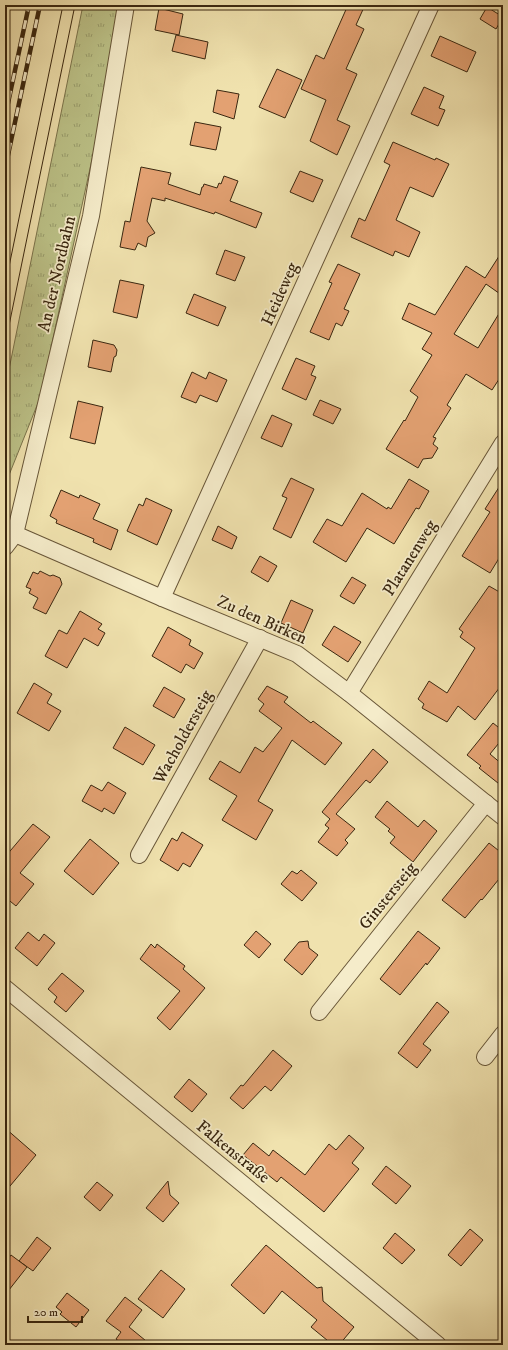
<svg xmlns="http://www.w3.org/2000/svg" width="508" height="1350" font-family="'IM FELL DW Pica',serif">
  <style>
    .grass { fill: url(#grass-tufts); stroke: #7b744c }
    .building { fill: #e3a172; stroke: #3a2710 }
    .lines { fill: none; stroke-linecap: round; stroke-linejoin: round }
    .street-casing { stroke: #685638; stroke-width: 18 }
    .street { stroke: #f5ecca; stroke-width: 16 }
    .tram { stroke: #3a2710; stroke-width: 1 }
    .rail-casing { stroke: #3a2710; stroke-width: 4.5 }
    .rail { stroke: #f5ecca; stroke-width: 3; stroke-dasharray: 9; stroke-linecap: butt }
    .labels { text-anchor: middle; dominant-baseline: central; stroke-width: 3.5; stroke-linejoin: round; paint-order: stroke }
    .street-label { font-size: 17px; fill: #3a2710; stroke: #f5ecca }
  </style>
  <defs>
    <pattern id="grass-tufts" width="24" height="20" patternUnits="userSpaceOnUse"><rect width="24" height="20" fill="#bcc288"/><path d="M3 7l-1-3M5 7V3M7 7l1-3M15 17l-1-3M17 17v-4M19 17l1-3" fill="none" stroke="#9a9e6e"/></pattern>
  </defs>
  <rect width="100%" height="100%" fill="#f0e2ae"/>
  <filter id="stains"><feTurbulence type="fractalNoise" baseFrequency=".005" numOctaves="4"/><feColorMatrix values="0 0 0 0 .2 0 0 0 0 .09 0 0 0 0 .02 0 0 0 .5 -.17"/></filter>
  <radialGradient id="worn" r=".72"><stop offset=".6" stop-color="#630" stop-opacity="0"/><stop offset="1" stop-color="#630" stop-opacity=".3"/></radialGradient>
  <path class="grass" d="M83,5H128L101,118L40,398L5,485V389Z"/>
  <g class="building">
    <path d="M348,5H365L356,25L364,29L346,69L357,74L337,120L350,126L337,155L310,141L326,100L301,89L316,55L324,59Z"/>
    <path d="M487,7L503,17L496,29L480,19Z"/>
    <path d="M159,8L183,14L179,35L155,30Z"/>
    <path d="M176,35L208,42L205,59L172,51Z"/>
    <path d="M440,36L476,52L467,72L431,56Z"/>
    <path d="M277,69L302,80L285,118L259,107Z"/>
    <path d="M424,87L444,96L439,108L445,110L438,126L411,114Z"/>
    <path d="M217,90L239,94L234,119L213,112Z"/>
    <path d="M195,122L221,127L216,150L190,145Z"/>
    <path d="M393,142L435,160L436,158L449,164L433,197L410,187L396,220L420,232L409,257L395,251L393,256L351,237L359,218L365,221L390,165L384,162Z"/>
    <path d="M141,167L171,173L168,184L200,195L202,187H203L204,184L217,188L219,183L221,184L224,176L238,181L230,201L262,213L256,228L215,212L214,214L165,198V201L152,198L147,221L155,233L148,237L146,247L138,243L135,250L120,247L125,221L130,222Z"/>
    <path d="M300,171L323,180L313,202L290,192Z"/>
    <path d="M225,250L245,257L235,281L216,274Z"/>
    <path d="M503,250V296L486,284L454,334L478,348L503,307V373L492,390L466,374L447,405L451,408L433,437L436,438L433,444L438,448L432,458L423,459L418,468L386,449L404,420L405,421L418,397L410,391L432,355L422,349L432,333L402,319L409,303L435,315L466,266L485,278Z"/>
    <path d="M338,264L360,274L344,309L349,311L342,326L336,323L329,340L310,332L332,283L329,282Z"/>
    <path d="M120,280L144,285L137,318L113,312Z"/>
    <path d="M194,294L226,307L218,326L186,313Z"/>
    <path d="M93,340L114,345L117,350L116,356L114,357L111,372L88,367Z"/>
    <path d="M296,358L315,366L311,375L316,377L306,400L282,389Z"/>
    <path d="M192,372L206,379L209,372L227,380L217,402L200,395L196,403L181,397Z"/>
    <path d="M320,400L341,409L333,424L313,415Z"/>
    <path d="M78,401L103,407L95,444L70,438Z"/>
    <path d="M272,415L292,424L282,447L261,438Z"/>
    <path d="M291,478L314,489L291,538L273,529L287,498L282,496Z"/>
    <path d="M409,479L429,491L419,509L416,508L394,544L367,528L346,562L313,542L327,519L342,526L362,493L387,509L388,507L391,509Z"/>
    <path d="M503,481V547L500,552L501,555L490,573L462,556L490,512L485,509Z"/>
    <path d="M61,490L79,498L80,495L100,504L93,519L118,530L111,550L93,542L94,539L56,523L57,520L50,516Z"/>
    <path d="M146,498L172,510L157,545L127,531L139,504L143,506Z"/>
    <path d="M218,526L237,537L232,549L212,540Z"/>
    <path d="M260,556L277,566L268,582L251,572Z"/>
    <path d="M40,571L50,576L53,575L60,578L62,584L46,614L33,608L38,598L29,593L31,589L26,587L33,572L38,574Z"/>
    <path d="M352,577L366,585L354,604L340,596Z"/>
    <path d="M489,586L503,594V683L475,720L458,706L447,722L422,708L424,704L418,699L429,681L447,693L475,648L460,637L463,632L459,629Z"/>
    <path d="M291,600L313,610L303,633L281,623Z"/>
    <path d="M80,611L102,624L98,629L105,633L98,646L84,638L67,668L45,656L59,630L67,634Z"/>
    <path d="M334,626L361,642L348,662L322,645Z"/>
    <path d="M168,627L191,640L189,645L203,653L194,669L186,664L181,673L152,656Z"/>
    <path d="M34,683L52,694L47,703L61,711L49,731L17,713Z"/>
    <path d="M267,686L288,697L284,702L311,723L313,721L342,743L325,765L292,740L258,801L273,810L256,840L222,820L237,796L209,779L220,761L240,773L255,747L263,752L282,728L259,711L264,704L258,699Z"/>
    <path d="M164,687L185,699L174,718L153,706Z"/>
    <path d="M493,723L503,731V738L490,754L503,765V787L479,768L481,766L467,755Z"/>
    <path d="M125,727L155,745L143,765L113,748Z"/>
    <path d="M373,749L388,762L370,783L366,780L336,814L355,829L345,840L348,843L337,856L318,842L329,828L325,825L330,819L322,812Z"/>
    <path d="M108,782L126,793L114,814L104,808L102,812L82,801L91,785L102,791Z"/>
    <path d="M387,801L418,827L424,820L437,831L413,862L390,843L395,837L388,831L390,829L375,817Z"/>
    <path d="M33,824L50,837L20,873L34,884L16,906L5,897V857Z"/>
    <path d="M182,832L203,845L190,867L183,863L178,871L160,860L172,838L177,841Z"/>
    <path d="M90,839L119,863L93,895L64,871Z"/>
    <path d="M489,843L503,854V874L482,900L481,899L465,918L442,900Z"/>
    <path d="M301,870L317,883L302,901L281,884L292,871L297,874Z"/>
    <path d="M256,931L271,944L259,958L244,945Z"/>
    <path d="M418,931L440,948L427,965L426,963L400,995L380,979Z"/>
    <path d="M28,932L39,941L44,934L55,943L37,966L15,948Z"/>
    <path d="M308,941L309,948L318,955L302,975L284,960L299,942Z"/>
    <path d="M151,944L155,948L157,944L185,966L183,969L205,988L170,1030L157,1018L180,991L140,959Z"/>
    <path d="M62,973L84,991L66,1012L54,1002L57,997L48,989Z"/>
    <path d="M437,1002L449,1012L423,1044L431,1050L417,1068L398,1053Z"/>
    <path d="M273,1050L292,1066L271,1091L265,1086L243,1109L230,1098L241,1085L243,1086Z"/>
    <path d="M189,1079L207,1094L192,1112L174,1097Z"/>
    <path d="M5,1128L36,1155L5,1192Z"/>
    <path d="M349,1135L364,1148L352,1163L359,1169L324,1212L281,1177L277,1182L243,1155L253,1143L269,1156L273,1150L305,1175L329,1144L336,1150Z"/>
    <path d="M386,1166L411,1186L396,1204L372,1184Z"/>
    <path d="M168,1181L170,1195L179,1203L163,1222L146,1208Z"/>
    <path d="M97,1182L113,1195L100,1211L84,1197Z"/>
    <path d="M470,1229L483,1240L461,1266L448,1255Z"/>
    <path d="M395,1233L415,1250L402,1264L383,1248Z"/>
    <path d="M37,1237L51,1248L33,1271L19,1261Z"/>
    <path d="M266,1245L317,1288L322,1287L323,1301L354,1327L339,1345H333L311,1327L317,1320L282,1291L264,1314L231,1285Z"/>
    <path d="M11,1255L27,1267L5,1295V1263Z"/>
    <path d="M161,1270L185,1289L163,1318L138,1299Z"/>
    <path d="M67,1293L89,1310L76,1327L60,1314L62,1312L56,1307Z"/>
    <path d="M125,1297L142,1310L129,1327L151,1345H124L116,1339L121,1332L106,1321Z"/>
  </g>
  <g class="lines">
    <g class="street-casing">
      <g id="street">
        <path d="M15,534L162,598L297,654L349,693L503,817"/>
        <path d="M5,547L15,534L91,216L126,5"/>
        <path d="M162,598L431,5"/>
        <path d="M349,693L503,443"/>
        <path d="M139,855L260,638"/>
        <path d="M5,988L438,1345"/>
        <path d="M319,1012L486,803"/>
        <path d="M485,1057L503,1034"/>
      </g>
    </g>
    <use href="#street" class="street"/>
    <g class="tram">
      <path d="M5,286L63,5"/>
      <path d="M5,345L75,5"/>
    </g>
    <g class="rail-casing">
      <g id="rail">
        <path d="M5,117L29,5"/>
        <path d="M5,169L40,5"/>
      </g>
    </g>
    <use href="#rail" class="rail"/>
  </g>
  <g class="labels">
    <g class="street-label">
      <text transform="translate(57 274) rotate(-77)">An der Nordbahn</text>
      <text transform="translate(280 294) rotate(-66)">Heideweg</text>
      <text transform="translate(410 558) rotate(-58)">Platanenweg</text>
      <text transform="translate(262 620) rotate(24)">Zu den Birken</text>
      <text transform="translate(183 737) rotate(-61)">Wacholdersteig</text>
      <text transform="translate(388 896) rotate(-51)">Ginstersteig</text>
      <text transform="translate(233 1152) rotate(39)">Falkenstraße</text>
    </g>
  </g>
  <rect width="508" height="1350" fill="none" stroke="#f0e2ae" stroke-width="20"/>
  <rect x="6" y="6" width="496" height="1338" fill="none" stroke="#3a2710" stroke-width="2"/>
  <rect x="10" y="10" width="488" height="1330" fill="none" stroke="#3a2710"/>
  <path d="M28 1316v6h54v-6" fill="none" stroke="#3a2710" stroke-width="2"/>
  <text x="34" y="1316" font-size="12" fill="#3a2710" stroke="#f5ecca" stroke-width="3" paint-order="stroke">20 m</text>
  <rect width="100%" height="100%" filter="url(#stains)"/>
  <rect width="100%" height="100%" fill="url(#worn)"/>
</svg>
